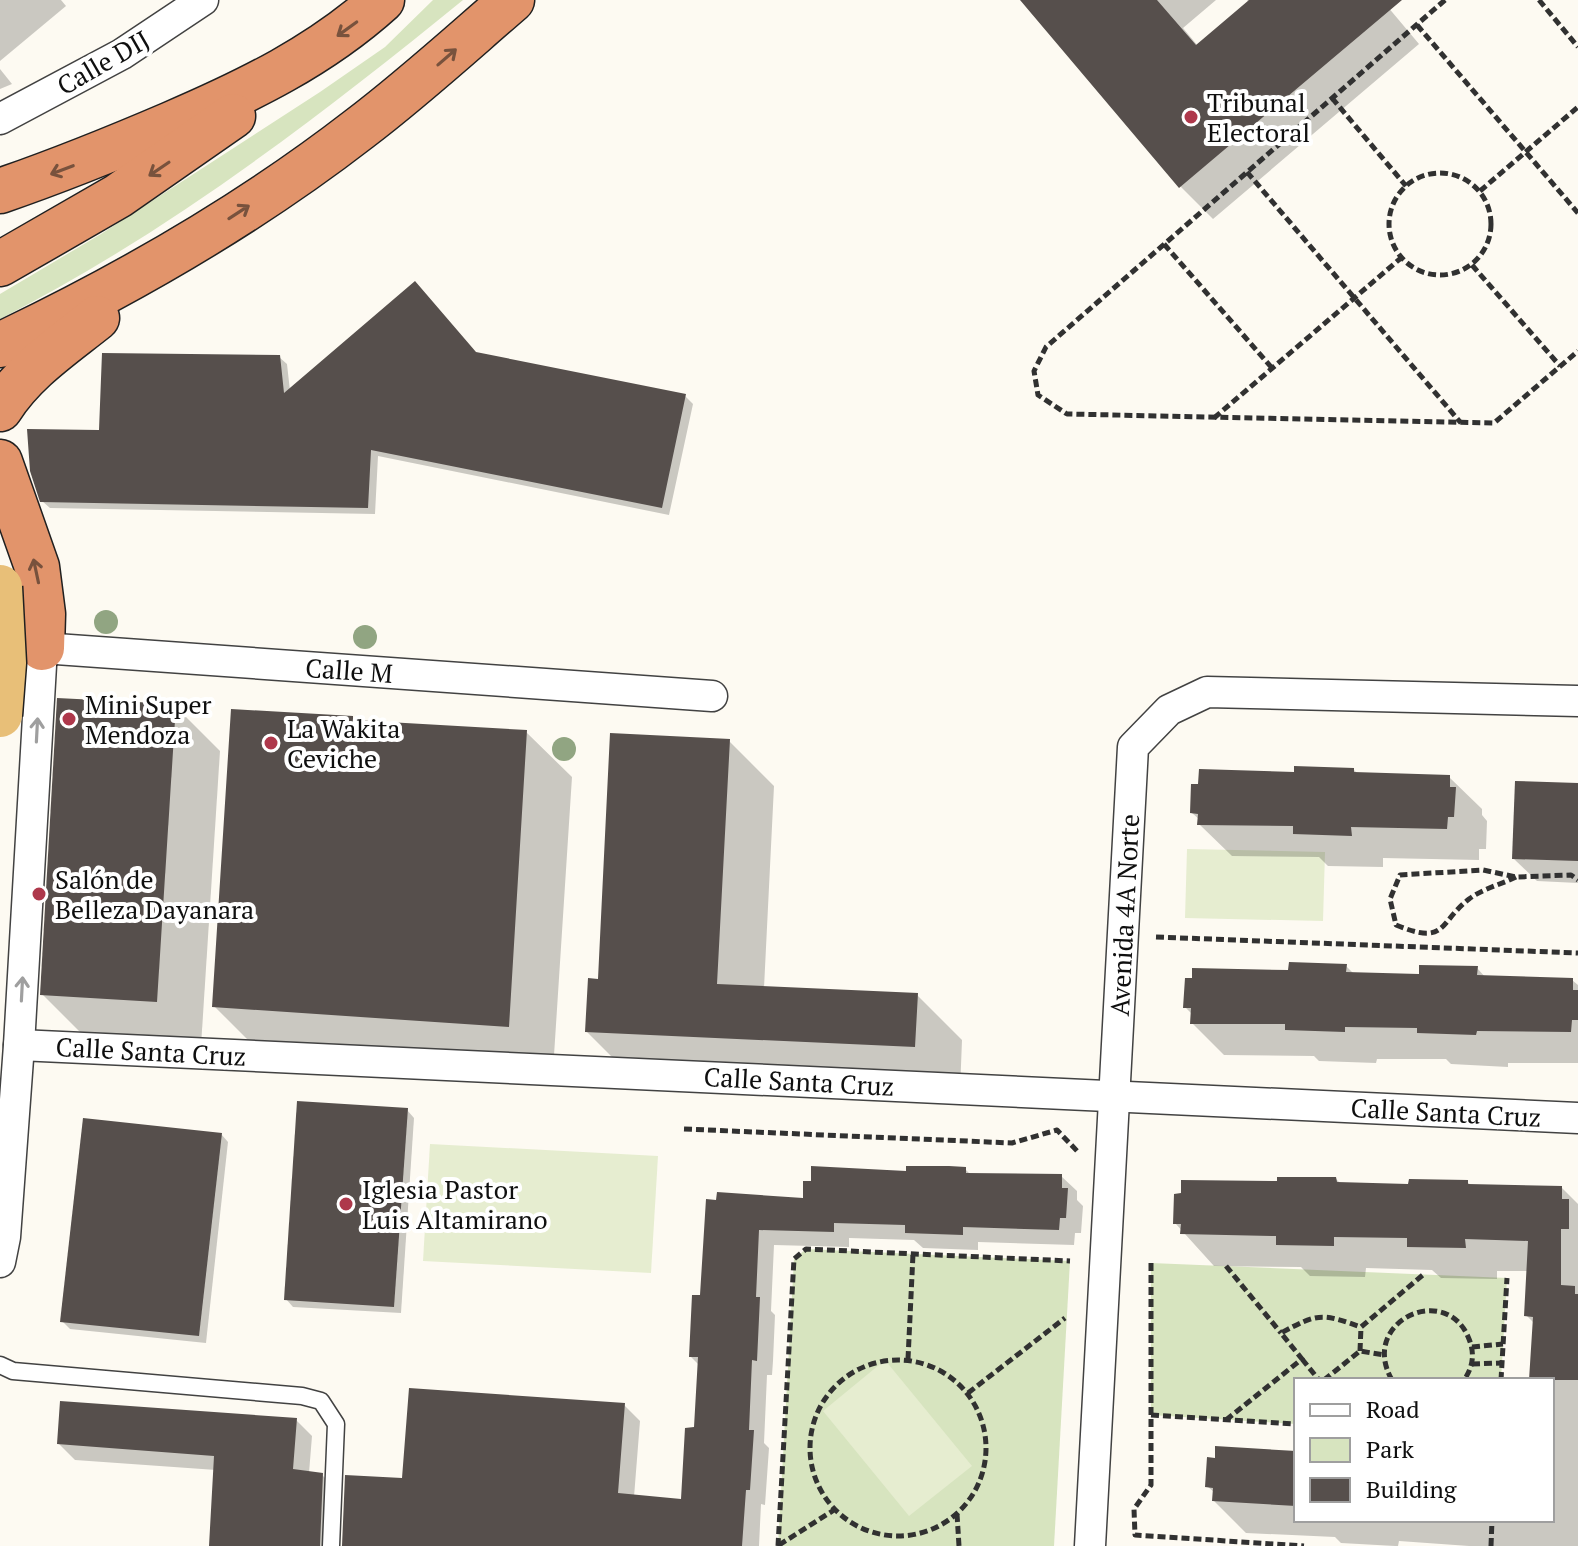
<svg xmlns="http://www.w3.org/2000/svg" width="1578" height="1546" font-family="'PT Serif',serif">
  <style>
    .green { fill: #d7e4bf }
    .pitch { fill: #e6edd0 }
    .shadow { fill: #0003 }
    .building { fill: #564f4c }
    .lines { fill: none; stroke-linecap: round; stroke-linejoin: round }
    .lane-casing { stroke: #424242; stroke-width: 19 }
    .street-casing { stroke: #424242; stroke-width: 33 }
    .highway-casing { stroke: #202020; stroke-width: 47 }
    .path { stroke: #313131; stroke-width: 5; stroke-dasharray: 8 4; stroke-linecap: butt }
    .lane { stroke: #fff; stroke-width: 16 }
    .street { stroke: #fff; stroke-width: 30 }
    .highway { stroke: #e2946b; stroke-width: 44 }
    .primary-bridge-casing { stroke: #202020; stroke-width: 47; stroke-linecap: butt }
    .primary-bridge { stroke: #e8bf78; stroke-width: 44 }
    .tree { fill: #91a582 }
    .oneway { stroke: #78523d }
    .oneway2 { stroke: #9f9f9f }
    .poi-dot { fill: #ae384b; stroke: #fff; stroke-width: 3 }
    .labels { text-anchor: middle; dominant-baseline: central; stroke-width: 8; stroke-linejoin: round; paint-order: stroke }
    .street-label { font-size: 26px; fill: #0f0f0f; stroke: #fff }
    .poi-label { font-size: 26px; fill: #0f0f0f; stroke: #fff; text-anchor: start }
  </style>
  <rect width="100%" height="100%" fill="#fdfaf2"/>
  <g class="green">
    <path d="M433,0H463C318,118 168,233 0,319V294L101,234L320,92L385,47Z"/>
    <path d="M806,1249L1070,1261L1054,1546H778L794,1259Z"/>
    <path d="M1151,1263L1507,1278L1501,1380H1296V1424L1151,1415Z"/>
  </g>
  <g class="pitch">
    <path d="M1187,849L1325,852L1323,921L1185,918Z"/>
    <path d="M430,1144L658,1156L651,1273L423,1261Z"/>
    <path d="M885,1360L972,1466L909,1516L823,1411Z"/>
  </g>
  <g class="shadow">
    <path d="M0,0H61L66,6L0,61Z"/>
    <path d="M1023,0H1216L1183,28L1198,46L1249,2L1247,0H1382L1419,44L1213,219L1181,187Z"/>
    <path d="M0,69L12,84L0,89Z"/>
    <path d="M477,354L685,396L693,404L669,515L378,456L375,514L50,508L42,501L101,432L279,357L287,364L290,391Z"/>
    <path d="M175,706L220,751L201,1046L87,1039L42,994Z"/>
    <path d="M352,718L356,722L526,732L572,777L553,1071L259,1051L214,1006Z"/>
    <path d="M729,741L774,786L764,988L917,995L962,1040L960,1091L632,1077L587,1032L600,981Z"/>
    <path d="M1353,769L1358,774L1449,777L1482,809V815L1487,821L1486,849H1479V860L1383,858V867L1328,866L1319,857L1232,856L1199,824L1200,820L1192,813L1296,774Z"/>
    <path d="M1578,785V883L1537,881L1514,859Z"/>
    <path d="M1346,966L1354,974L1421,976L1477,968L1486,978L1572,980L1578,985V1063H1508V1067L1451,1064L1446,1059H1377L1376,1063L1319,1061L1314,1056L1224,1055L1192,1023V1014L1185,1007L1289,972Z"/>
    <path d="M407,1110L414,1118L401,1313L293,1307L286,1299Z"/>
    <path d="M221,1134L228,1142L206,1343L70,1329L62,1321Z"/>
    <path d="M965,1169L971,1175L1061,1176L1077,1191V1200L1083,1206L1081,1233H1075L1074,1245L978,1242V1250L923,1248L914,1240L849,1238V1247L774,1245L771,1311L775,1315L773,1361L772,1375H767L764,1443L769,1448L765,1505L761,1504L759,1546H344L404,1480L624,1405L640,1421L634,1497L683,1501L696,1429L699,1365L691,1357L702,1296L708,1202L804,1200L908,1173Z"/>
    <path d="M1336,1179L1341,1184L1410,1186L1467,1182L1472,1186L1562,1188L1578,1204V1546H1469L1399,1541L1398,1546H1395L1341,1543L1335,1537L1246,1533L1214,1501L1215,1493L1207,1486L1296,1453V1520H1552V1380H1531L1534,1323L1527,1316L1529,1271H1497V1279L1441,1278L1432,1270L1366,1268L1365,1277L1310,1276L1301,1267L1214,1266L1175,1223L1279,1183Z"/>
    <path d="M296,1420L312,1436L309,1473L322,1475L338,1491L336,1546H211L216,1470L75,1460L59,1444Z"/>
  </g>
  <g class="building">
    <path d="M1020,0H1157L1196,45L1249,0H1402L1179,188Z"/>
    <path d="M415,281L476,352L686,394L662,508L371,450L368,508L40,502L30,471L27,429L99,430L102,353L280,355L284,393Z"/>
    <path d="M57,698L176,704L157,1002L40,995Z"/>
    <path d="M231,709L353,716V720L527,730L509,1027L212,1007Z"/>
    <path d="M610,733L730,739L717,984L918,993L915,1047L585,1032L588,978L598,979Z"/>
    <path d="M1294,766L1354,768V772L1450,775V787H1456L1454,817H1448L1447,829L1351,827L1352,836L1293,834V826L1197,825L1198,814L1190,813L1191,784H1198L1199,769L1294,772Z"/>
    <path d="M1515,781L1578,783V861L1512,859Z"/>
    <path d="M1289,962L1347,964L1346,972L1419,974V965L1478,966L1477,975L1573,978V990H1578V1020H1572L1571,1032L1477,1031L1476,1035L1417,1033V1028L1345,1027V1032L1285,1030V1024H1190L1191,1008H1183L1185,978H1192V968L1288,970Z"/>
    <path d="M297,1101L408,1108L394,1307L284,1300Z"/>
    <path d="M83,1118L222,1133L199,1336L60,1322Z"/>
    <path d="M811,1166L906,1171V1166H949L966,1167V1173L1062,1174V1188H1068L1066,1218H1060L1059,1230L963,1227V1235L905,1233V1225L834,1223V1232L759,1230L756,1297H760L757,1361L752,1360L749,1430H754L750,1490H746L742,1546H342L345,1475L402,1478L409,1388L625,1403L618,1493L681,1499L685,1428L694,1427L698,1357H689L692,1295H700L706,1199L716,1200L717,1192L803,1198V1181H811Z"/>
    <path d="M1277,1177H1336L1337,1182L1408,1184L1409,1179L1468,1180V1184L1562,1186V1199H1569V1229H1561V1285L1575,1286V1294H1578V1380H1529L1533,1317L1524,1316L1528,1241L1465,1239L1466,1248L1407,1247V1238L1334,1237V1246L1276,1245V1236L1180,1234L1181,1224H1173L1174,1194L1181,1193V1180L1277,1181Z"/>
    <path d="M60,1401L297,1418L293,1469L323,1473L320,1546H209L214,1456L57,1444Z"/>
    <path d="M1215,1446L1296,1451V1506L1212,1501L1213,1488L1205,1487L1207,1457L1215,1458Z"/>
  </g>
  <g class="lines">
    <g class="lane-casing">
      <path id="lane" d="M0,1365L13,1371L302,1396L321,1401L336,1424L331,1546"/>
    </g>
    <g class="street-casing">
      <g id="street">
        <path d="M0,119L122,54L203,0"/>
        <path d="M31,634L42,648L712,696"/>
        <path d="M19,1045L1578,1118"/>
        <path d="M0,1262L5,1237L19,1045L42,648"/>
        <path d="M1090,1546L1133,747L1169,710L1207,692L1578,701"/>
      </g>
    </g>
    <g class="highway-casing">
      <g id="highway">
        <path d="M0,191C58,171 115,148 171,124C248,91 320,56 382,0"/>
        <path d="M0,264L118,196L233,116"/>
        <path d="M0,345C126,285 248,215 359,129C412,89 461,44 512,0"/>
        <path d="M0,409C24,371 62,346 97,318"/>
        <path d="M0,462L37,567L43,614L42,648"/>
      </g>
    </g>
    <g class="path">
      <path d="M1445,0L1046,347L1034,371L1038,395L1067,414L1494,423L1578,351"/>
      <path d="M1539,0L1578,47"/>
      <path d="M1417,25L1578,213"/>
      <path d="M1332,98L1406,186"/>
      <path d="M1247,172L1461,423"/>
      <circle cx="1440" cy="224" r="51"/>
      <path d="M1480,191L1578,107"/>
      <path d="M1164,244L1272,368"/>
      <path d="M1472,265L1560,366"/>
      <path d="M1214,418L1401,258"/>
      <path d="M1516,877C1502,884 1482,889 1469,899C1438,923 1447,946 1396,925L1390,899L1400,875L1483,870L1516,877L1571,875L1578,880"/>
      <path d="M1156,937L1578,953"/>
      <path d="M684,1129L1012,1143L1057,1130L1079,1153"/>
      <path d="M1151,1263V1485L1134,1509L1135,1535L1304,1546"/>
      <path d="M1226,1266L1281,1333"/>
      <path d="M1472,1347L1503,1344"/>
      <path d="M1360,1351L1361,1327"/>
      <path d="M908,1359L913,1254"/>
      <path d="M1302,1359L1319,1380"/>
      <circle cx="898" cy="1448" r="88"/>
      <path d="M1472,1364L1502,1363"/>
      <path d="M1324,1380L1360,1351L1384,1355"/>
      <path d="M1392,1380C1358,1321 1447,1281 1469,1339C1475,1354 1473,1367 1464,1380"/>
      <path d="M1501,1380L1507,1278"/>
      <path d="M968,1393L1065,1318"/>
      <path d="M1151,1415L1296,1424"/>
      <path d="M1226,1420L1302,1359L1281,1333C1318,1313 1321,1313 1361,1327L1424,1274"/>
      <path d="M957,1514L959,1546"/>
      <path d="M779,1545L834,1510"/>
      <path d="M778,1546L794,1259L806,1249L1070,1261"/>
      <path d="M1491,1546L1492,1520"/>
    </g>
    <use href="#lane" class="lane"/>
    <use href="#street" class="street"/>
    <use href="#highway" class="highway"/>
    <g class="primary-bridge-casing">
      <path id="primary-bridge" d="M0,587L4,663L0,715"/>
    </g>
    <use href="#primary-bridge" class="primary-bridge"/>
  </g>
  <g class="tree">
    <circle cx="106" cy="622" r="12"/>
    <circle cx="365" cy="637" r="12"/>
    <circle cx="564" cy="749" r="12"/>
  </g>
  <defs><path id="oneway-shaft" d="M-6 0H5M1.5-3L5.5 0L1.5 3" fill="none" stroke-width="1.6" stroke-linecap="round" stroke-linejoin="round" transform="scale(2)"/></defs>
  <g class="oneway">
    <use href="#oneway-shaft" transform="translate(347 29) rotate(144)"/>
    <use href="#oneway-shaft" transform="translate(447 57) rotate(-41)"/>
    <use href="#oneway-shaft" transform="translate(159 169) rotate(146)"/>
    <use href="#oneway-shaft" transform="translate(62 170) rotate(159)"/>
    <use href="#oneway-shaft" transform="translate(239 212) rotate(-33)"/>
    <use href="#oneway-shaft" transform="translate(36 571) rotate(-102)"/>
  </g>
  <g class="oneway2">
    <use href="#oneway-shaft" transform="translate(37 730) rotate(-87)"/>
    <use href="#oneway-shaft" transform="translate(22 989) rotate(-87)"/>
  </g>
  <g class="poi-dot">
    <circle cx="1191" cy="117" r="8"/>
    <circle cx="69" cy="719" r="8"/>
    <circle cx="271" cy="743" r="8"/>
    <circle cx="39" cy="894" r="8"/>
    <circle cx="346" cy="1204" r="8"/>
  </g>
  <g class="labels">
    <g class="street-label">
      <text transform="translate(103 62) rotate(-30)">Calle DIJ</text>
      <text transform="translate(349 670) rotate(4)">Calle M</text>
      <text transform="translate(1124 915) rotate(-87)">Avenida 4A Norte</text>
      <text transform="translate(151 1051) rotate(3)">Calle Santa Cruz</text>
      <text transform="translate(799 1081) rotate(3)">Calle Santa Cruz</text>
      <text transform="translate(1446 1112) rotate(3)">Calle Santa Cruz</text>
    </g>
    <g class="poi-label">
      <text x="1207" y="102">Tribunal<tspan x="1207" dy="30">Electoral</tspan></text>
      <text x="85" y="704">Mini Super<tspan x="85" dy="30">Mendoza</tspan></text>
      <text x="287" y="728">La Wakita<tspan x="287" dy="30">Ceviche</tspan></text>
      <text x="55" y="879">Salón de<tspan x="55" dy="30">Belleza Dayanara</tspan></text>
      <text x="362" y="1189">Iglesia Pastor<tspan x="362" dy="30">Luis Altamirano</tspan></text>
    </g>
  </g>
  <rect x="1294" y="1378" width="260" height="144" fill="#ffffff" stroke="#9f9f9f" stroke-width="2"/>
  <rect x="1310" y="1404" width="40" height="12" fill="#ffffff" stroke="#9f9f9f" stroke-width="2"/>
  <text x="1366" y="1418" font-size="24" fill="#0f0f0f">Road</text>
  <rect x="1310" y="1438" width="40" height="24" fill="#d7e4bf" stroke="#9f9f9f" stroke-width="2"/>
  <text x="1366" y="1458" font-size="24" fill="#0f0f0f">Park</text>
  <rect x="1310" y="1478" width="40" height="24" fill="#564f4c" stroke="#9f9f9f" stroke-width="2"/>
  <text x="1366" y="1498" font-size="24" fill="#0f0f0f">Building</text>
</svg>
